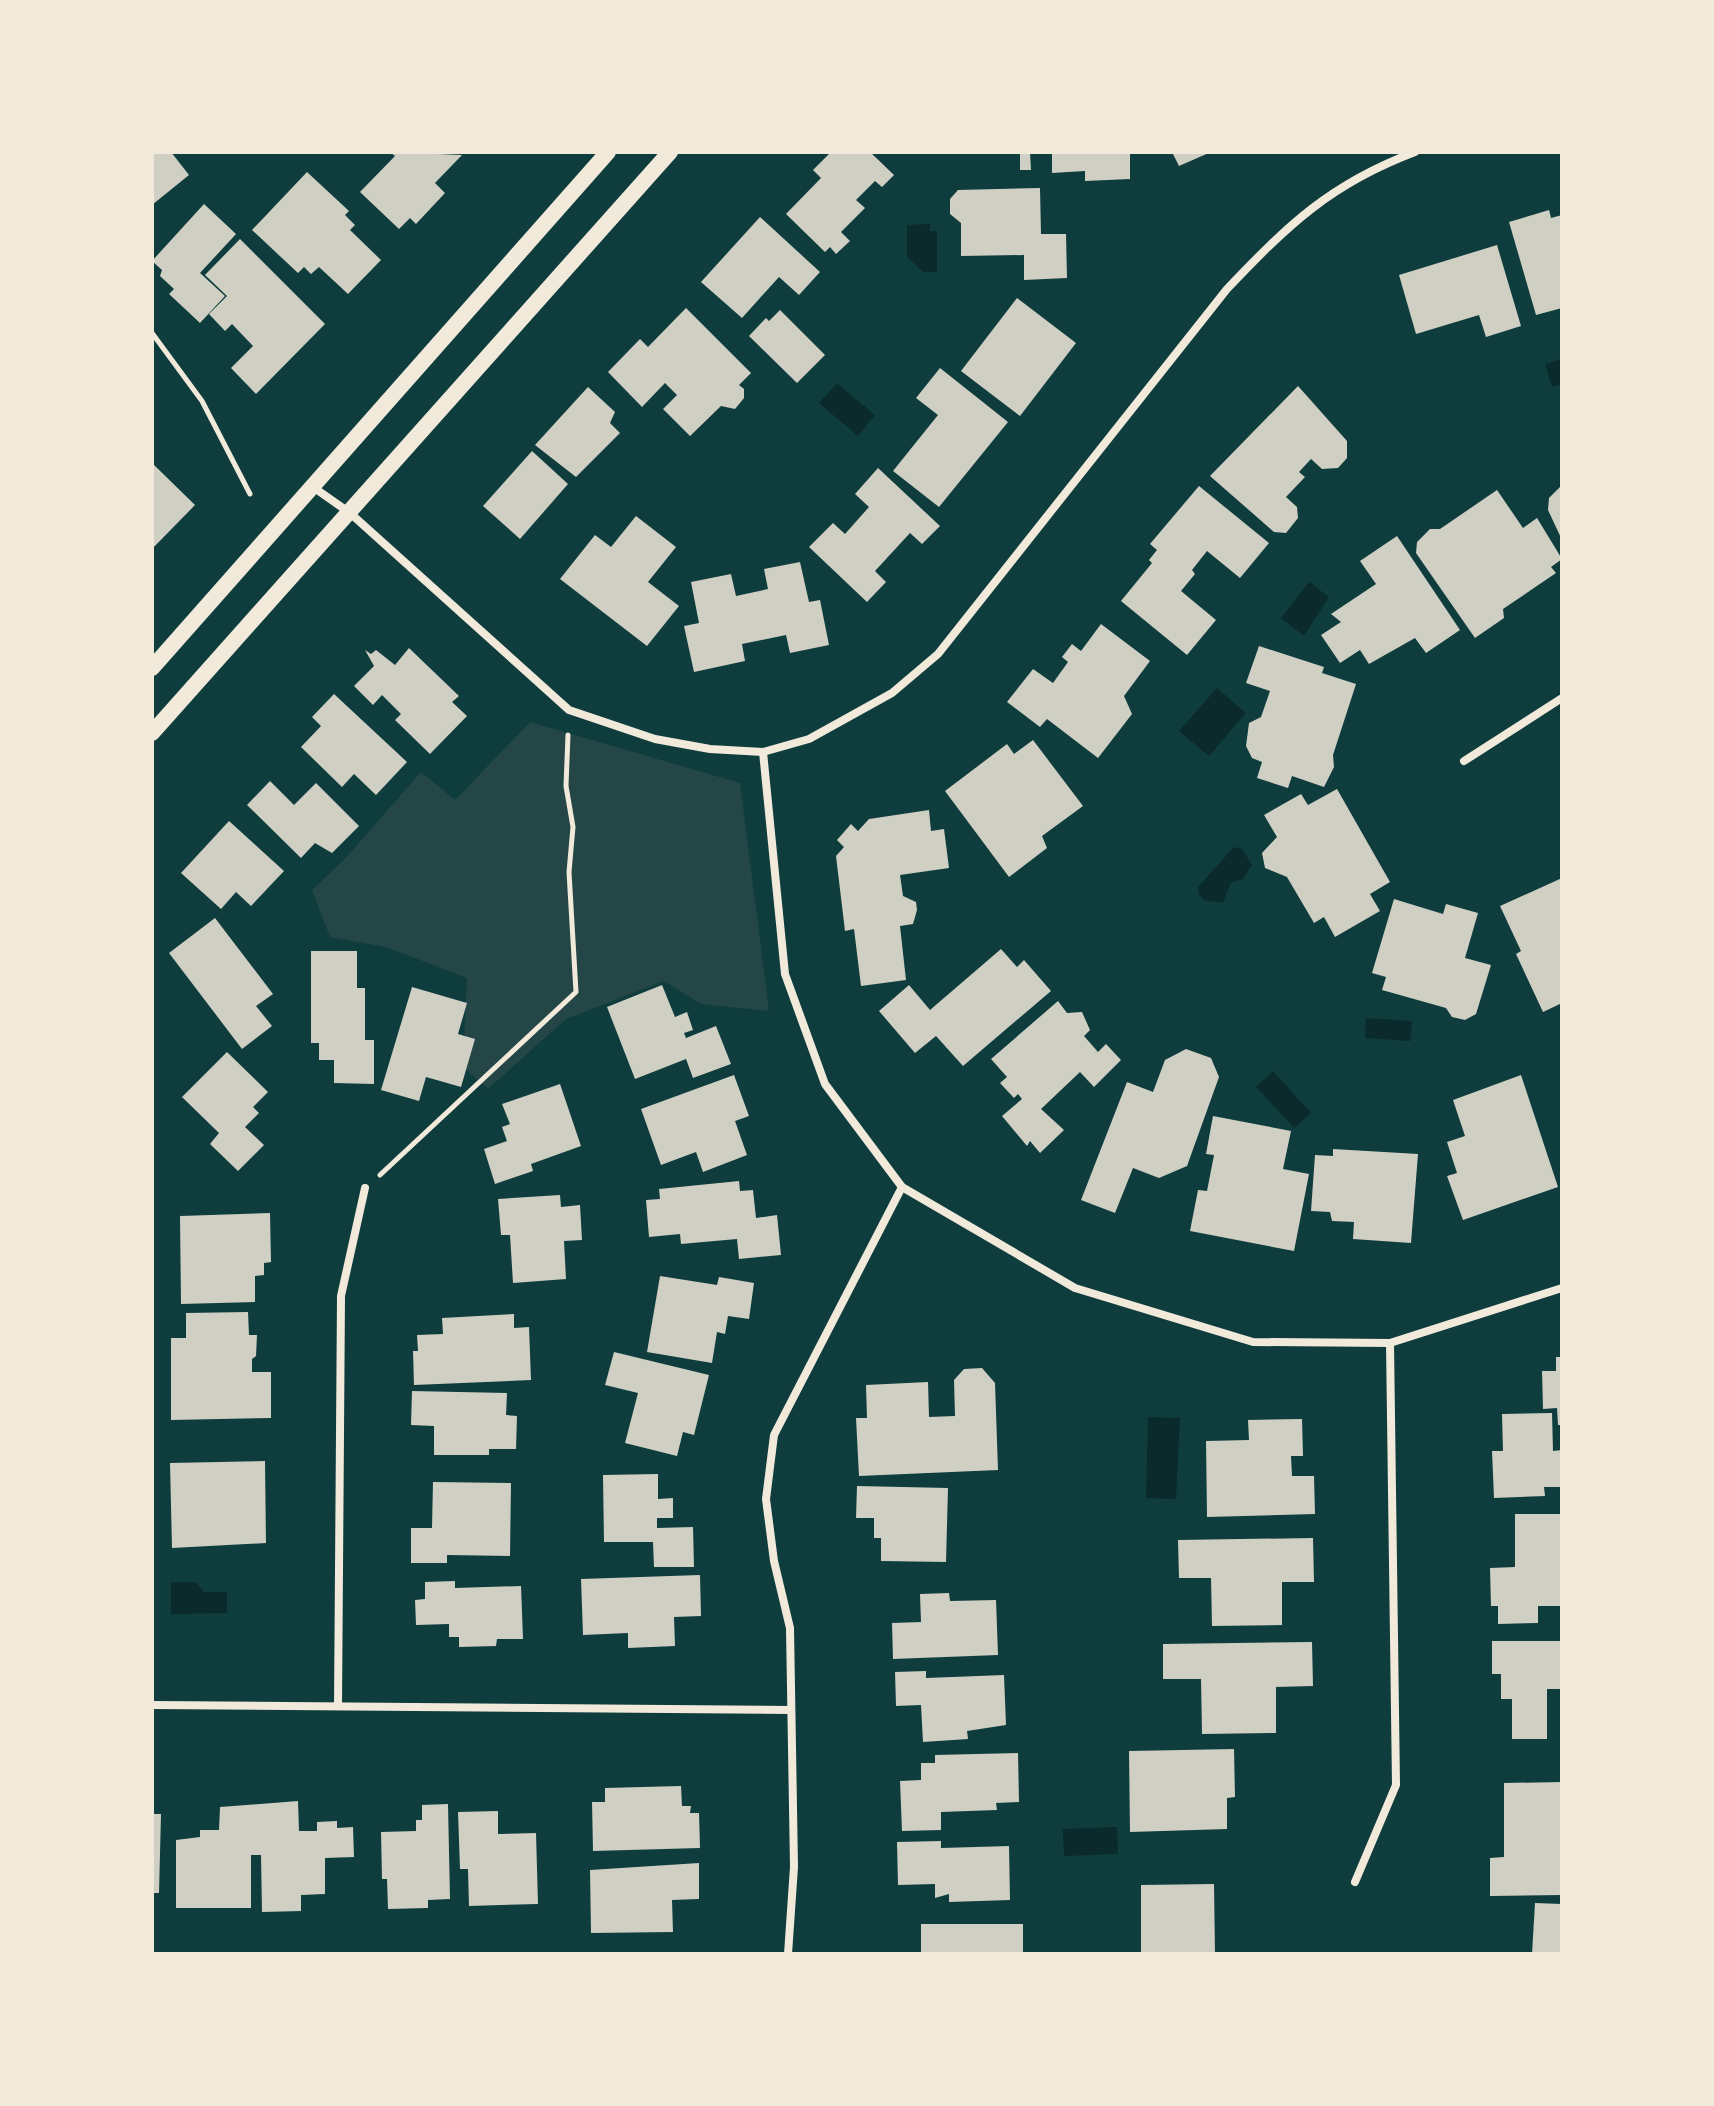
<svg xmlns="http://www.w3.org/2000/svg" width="1714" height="2106" font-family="'Libre Baskerville',serif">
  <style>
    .green { fill: #244646 }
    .water { fill: #0a2a2b }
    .building { fill: #cfcfc3 }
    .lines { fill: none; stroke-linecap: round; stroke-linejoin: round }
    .path { stroke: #f1e9da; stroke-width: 5 }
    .minor { stroke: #f1e9da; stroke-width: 8 }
    .secondary { stroke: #f1e9da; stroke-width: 16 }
  </style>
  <rect width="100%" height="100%" fill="#0f3d3e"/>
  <path class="green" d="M530,722L740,783L769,1011L701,1004L664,981L566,1019L488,1089L463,1067L467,978L386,947L330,937L312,890L345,859L421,772L455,800Z"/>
  <g class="water">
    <path d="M930,224V231H937V272H923L907,257V225Z"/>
    <path d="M1562,359V384L1552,387L1545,364Z"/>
    <path d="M837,383L875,415L858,436L819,403Z"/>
    <path d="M1309,582L1329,597L1304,636L1281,618Z"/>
    <path d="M1217,688L1246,713L1209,756L1179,731Z"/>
    <path d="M1234,847L1242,849L1252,865L1243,879L1231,883L1223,902L1205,901L1199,895L1198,887Z"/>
    <path d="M1366,1018L1412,1021L1410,1041L1365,1038Z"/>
    <path d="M1273,1071L1311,1113L1294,1128L1256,1087Z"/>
    <path d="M1148,1417L1180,1418L1176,1499L1146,1498Z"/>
    <path d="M171,1582H196L204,1592H227V1613L171,1614Z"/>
    <path d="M1117,1827L1118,1854L1064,1856L1063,1829Z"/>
  </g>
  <g class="building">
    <path d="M152,152H171L189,175L152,205Z"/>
    <path d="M390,152L462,155L435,183L445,193L416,224L410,218L399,229L360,192L395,156Z"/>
    <path d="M831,152H870L894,175L882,187L875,181L856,200L865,208L841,232L850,241L836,254L830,247L825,252L786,214L821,178L813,170Z"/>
    <path d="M1020,152H1030L1031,170H1020Z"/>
    <path d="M1052,152H1130V179L1085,181V171L1052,173Z"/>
    <path d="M1172,152H1211L1179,166Z"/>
    <path d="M307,172L349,211L345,215L355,225L350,230L381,260L348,294L319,267L311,274L304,267L298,273L252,230Z"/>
    <path d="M1040,188L1041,234H1066L1067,278L1024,280V255L961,256V223L950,214V199L958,190Z"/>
    <path d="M204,204L236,234L200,273L225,296L200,323L169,294L174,289L160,276L162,270L152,261Z"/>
    <path d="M1549,210L1551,218L1562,215V308L1536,315L1509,222Z"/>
    <path d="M760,217L820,272L799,295L779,277L742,318L701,282Z"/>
    <path d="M240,239L325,324L256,394L231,368L253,346L232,324L225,331L209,314L227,296L205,275Z"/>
    <path d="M1497,245L1521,326L1486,337L1479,315L1416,334L1399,275Z"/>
    <path d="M1017,298L1076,343L1020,416L961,371Z"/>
    <path d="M686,308L751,373L739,385L744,389V398L735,409L721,406L690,436L663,409L677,395L665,383L642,407L608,372L640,339L648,347Z"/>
    <path d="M780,310L825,355L797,383L749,336L766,318L769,321Z"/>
    <path d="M940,368L1008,422L939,507L893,471L938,415L916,398Z"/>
    <path d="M1298,386L1347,441V458L1338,468L1322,469L1311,459L1299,472L1305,477L1286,497L1297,507L1298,518L1286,533L1274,532L1210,476Z"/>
    <path d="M588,387L615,412L610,423L620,433L576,477L535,445Z"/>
    <path d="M532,451L568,484L520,539L483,506Z"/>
    <path d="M152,463L195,505L152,549Z"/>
    <path d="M878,468L940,526L922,544L910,533L875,571L886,582L867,602L809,547L833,523L845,534L869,507L855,494Z"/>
    <path d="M1562,485V540L1548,510L1549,498Z"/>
    <path d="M1199,486L1269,543L1240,578L1207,551L1192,570L1195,574L1181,591L1216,620L1187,655L1121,601L1152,563L1149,560L1157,550L1150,544Z"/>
    <path d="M1497,490L1523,528L1537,518L1562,559L1551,567L1556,573L1503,609L1504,618L1475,638L1416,553L1417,542L1430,529H1440Z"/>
    <path d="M636,516L676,547L648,582L679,606L647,646L560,579L595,535L611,547Z"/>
    <path d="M1397,536L1460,630L1426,653L1415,638L1369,664L1360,650L1340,663L1321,635L1341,622L1331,614L1376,584L1360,561Z"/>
    <path d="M800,562L809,602L820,600L829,645L790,653L786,635L742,644L745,661L694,672L684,626L699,623L691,582L731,574L736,596L768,589L764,569Z"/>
    <path d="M1101,624L1150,661L1124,696L1132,714L1098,758L1047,719L1040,727L1007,702L1033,669L1053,683L1068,662L1062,657L1072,644L1081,651Z"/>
    <path d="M1259,646L1324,667L1322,673L1356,684L1333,755L1334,767L1324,787L1292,776L1288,788L1257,778L1262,762L1252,758L1246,746L1249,723L1261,717L1270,691L1246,683Z"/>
    <path d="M409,648L459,696L452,702L467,716L430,754L395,720L401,714L382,695L373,705L354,686L374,666L365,650L371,654L376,650L395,665Z"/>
    <path d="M334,694L407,762L376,795L354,774L342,787L301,747L321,726L312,717Z"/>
    <path d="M1033,740L1083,806L1042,836L1047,848L1009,877L945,791L1007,744L1014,754Z"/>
    <path d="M270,781L294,805L316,783L359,826L332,853L315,843L301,858L247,805Z"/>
    <path d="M1337,789L1390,882L1370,894L1380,911L1335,937L1324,917L1314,923L1287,877L1265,868L1262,853L1277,837L1264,815L1301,794L1308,805Z"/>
    <path d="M929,810L931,831L944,829L949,868L900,875L903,896L916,902L917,910L913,924L900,926L906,980L861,986L854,929L845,931L836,856L844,847L837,840L851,824L858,831L869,819Z"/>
    <path d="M229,821L284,871L251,906L236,892L221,909L181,873Z"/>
    <path d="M1562,878V1003L1543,1012L1516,954L1521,951L1500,906Z"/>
    <path d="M1394,899L1443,914L1446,904L1478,913L1465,958L1491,965L1476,1014L1465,1020L1452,1017L1446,1008L1382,990L1386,977L1372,973Z"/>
    <path d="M215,918L273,994L256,1006L272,1026L242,1049L169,953Z"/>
    <path d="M1001,949L1017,967L1024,960L1051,991L963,1066L936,1036L915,1053L879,1011L909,985L930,1010Z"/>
    <path d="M311,951H357V988H365V1040H374V1084L334,1083V1060H319V1043H311Z"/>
    <path d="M662,985L675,1017L687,1012L693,1030L684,1033L686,1038L716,1026L731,1064L693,1078L686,1059L635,1079L607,1007Z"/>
    <path d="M412,987L467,1003L458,1034L475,1039L461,1087L426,1077L419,1101L381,1090Z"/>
    <path d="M1058,1001L1067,1013L1082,1012L1090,1030L1084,1036L1098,1052L1106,1044L1121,1060L1094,1087L1080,1072L1041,1109L1064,1130L1040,1153L1030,1141L1027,1146L1002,1116L1022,1099L1018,1094L1014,1098L1000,1083L1007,1077L991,1059Z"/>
    <path d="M1186,1049L1211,1058L1219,1077L1187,1166L1159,1178L1133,1168L1115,1213L1081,1200L1127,1082L1153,1092L1165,1060Z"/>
    <path d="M227,1052L268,1092L253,1107L259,1113L245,1127L264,1145L238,1171L210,1144L219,1133L182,1097Z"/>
    <path d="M734,1075L749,1116L735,1121L747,1155L703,1172L696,1152L661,1165L641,1109Z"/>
    <path d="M1521,1075L1558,1187L1463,1220L1447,1176L1457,1173L1447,1142L1465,1136L1453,1100Z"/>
    <path d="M560,1084L581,1146L531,1164L533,1171L495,1184L484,1149L507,1141L502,1127L510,1124L502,1104Z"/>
    <path d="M1213,1116L1291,1131L1283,1169L1309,1174L1294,1251L1190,1231L1198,1190L1207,1191L1214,1155L1206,1154Z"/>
    <path d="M1333,1149L1418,1154L1411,1243L1353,1239L1354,1222L1332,1221L1330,1212L1311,1211L1315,1155L1333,1156Z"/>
    <path d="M739,1181L740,1191L753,1190L756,1218L777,1215L781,1255L739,1259L737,1239L681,1244L680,1234L649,1237L646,1200L660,1199L659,1189Z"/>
    <path d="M560,1195L561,1207L580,1205L582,1240L564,1241L566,1279L513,1283L510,1235H501L498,1199Z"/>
    <path d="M270,1213L271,1262L264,1263V1275L255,1276V1302L181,1304L180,1216Z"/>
    <path d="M660,1276L717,1285L719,1277L754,1283L749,1319L728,1316L725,1334L717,1332L712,1363L647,1352Z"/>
    <path d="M248,1312L249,1335H257L256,1356L252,1359V1372H271V1418L171,1420V1338H186V1313Z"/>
    <path d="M514,1314V1328L529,1327L531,1380L414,1385L413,1351H418L417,1335L443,1334L442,1318Z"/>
    <path d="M614,1352L709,1375L694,1435L683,1432L677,1456L625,1443L638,1393L605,1385Z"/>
    <path d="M1556,1357H1562V1425H1558L1557,1408L1543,1409L1542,1371H1556Z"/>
    <path d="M982,1368L995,1383L998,1470L859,1476L856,1418H867L866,1385L928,1382L929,1417L955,1416L954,1380L964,1369Z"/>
    <path d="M412,1391L507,1393L506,1415L517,1416L516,1449H489V1455H434V1426L411,1425Z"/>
    <path d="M1552,1413L1553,1451L1562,1450V1487H1544L1545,1496L1494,1498L1492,1451H1503L1502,1414Z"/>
    <path d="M1302,1419L1303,1456H1291L1292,1476H1314L1315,1514L1207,1517L1206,1441L1249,1440L1248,1420Z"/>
    <path d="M265,1461L266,1543L172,1548L170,1463Z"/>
    <path d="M658,1474V1499L673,1498V1518H657V1528L693,1527L694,1567H654L653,1542H604L603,1475Z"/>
    <path d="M433,1482L511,1483L510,1556L447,1555V1563H411V1528H432Z"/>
    <path d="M857,1486L948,1488L946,1562L881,1561V1538H874V1518H856Z"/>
    <path d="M1515,1514H1562V1606H1538V1623L1498,1624V1606H1491L1490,1568L1515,1567Z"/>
    <path d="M1313,1538L1314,1582H1282V1625L1212,1626L1211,1578H1179L1178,1540Z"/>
    <path d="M700,1575L701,1616L674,1617L675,1646L628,1648V1633L583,1635L581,1579Z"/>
    <path d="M455,1581V1588L521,1586L523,1639H497L496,1646L459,1647V1637H449V1624L416,1625L415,1600L425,1599V1582Z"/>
    <path d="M949,1593L950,1601L996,1600L998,1655L893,1659L892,1623L921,1622L920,1594Z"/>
    <path d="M1492,1641H1562V1689H1547V1739H1512V1699H1501V1674H1492Z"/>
    <path d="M1312,1642L1313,1686L1276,1687V1733L1202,1734L1201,1679H1163V1644Z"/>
    <path d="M926,1671V1678L1004,1675L1006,1725L967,1731L968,1739L923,1742L921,1705L896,1706L895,1672Z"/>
    <path d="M1234,1749L1235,1797L1227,1798V1829L1130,1832L1129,1751Z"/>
    <path d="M1018,1753L1019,1802L996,1803L997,1810L941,1812V1830L902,1831L900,1781L921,1780V1763H935V1755Z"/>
    <path d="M1562,1782V1895L1490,1896V1858L1504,1857V1783Z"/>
    <path d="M681,1786L682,1806H691L690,1813H699L700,1848L593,1851L592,1802H605V1788Z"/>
    <path d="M298,1801L299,1831H317V1822L337,1821V1828L353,1827L354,1857L325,1858V1894L301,1895V1911L262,1912L261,1855H251V1908H176V1840L200,1837V1830H219L220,1807Z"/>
    <path d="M448,1804L450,1899L428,1900V1908L388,1909L387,1879H382L381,1832L416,1831V1820H422V1805Z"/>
    <path d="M498,1811V1834L536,1833L538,1904L469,1906L468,1869H460L458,1812Z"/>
    <path d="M152,1814H161L159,1893H152Z"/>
    <path d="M941,1841V1848L1009,1846L1010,1900L949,1902V1894L935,1898V1884L898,1885L897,1842Z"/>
    <path d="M699,1863V1899L672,1900L673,1932L591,1933L590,1870Z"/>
    <path d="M1214,1884L1215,1954H1141V1885Z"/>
    <path d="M1535,1903L1562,1904V1954H1532Z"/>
    <rect x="921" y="1924" width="102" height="30"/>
  </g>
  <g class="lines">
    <g class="path">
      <path d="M152,333L202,401L250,494"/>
      <path d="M380,1175L576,992L569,872L573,827L566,786L568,735"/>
    </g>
    <g class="minor">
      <path d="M313,487L350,513L569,710L655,739L710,749L763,752L809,739L892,693L938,654L1227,289C1288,225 1330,184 1415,152"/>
      <path d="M763,752L785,974L825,1084L902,1187L1075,1288L1253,1342L1390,1343L1562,1288"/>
      <path d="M1464,761L1562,698"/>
      <path d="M152,1705L791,1710"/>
      <path d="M338,1706L341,1296L365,1188"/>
      <path d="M1355,1882L1396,1785L1390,1343"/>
      <path d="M788,1954L794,1867L790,1628L774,1561L766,1499L774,1435L902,1187"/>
    </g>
    <g class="secondary">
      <path d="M152,668L608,152"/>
      <path d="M152,733L670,152"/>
    </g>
  </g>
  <rect width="1714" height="2106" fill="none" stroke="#f1e9da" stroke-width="308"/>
</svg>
